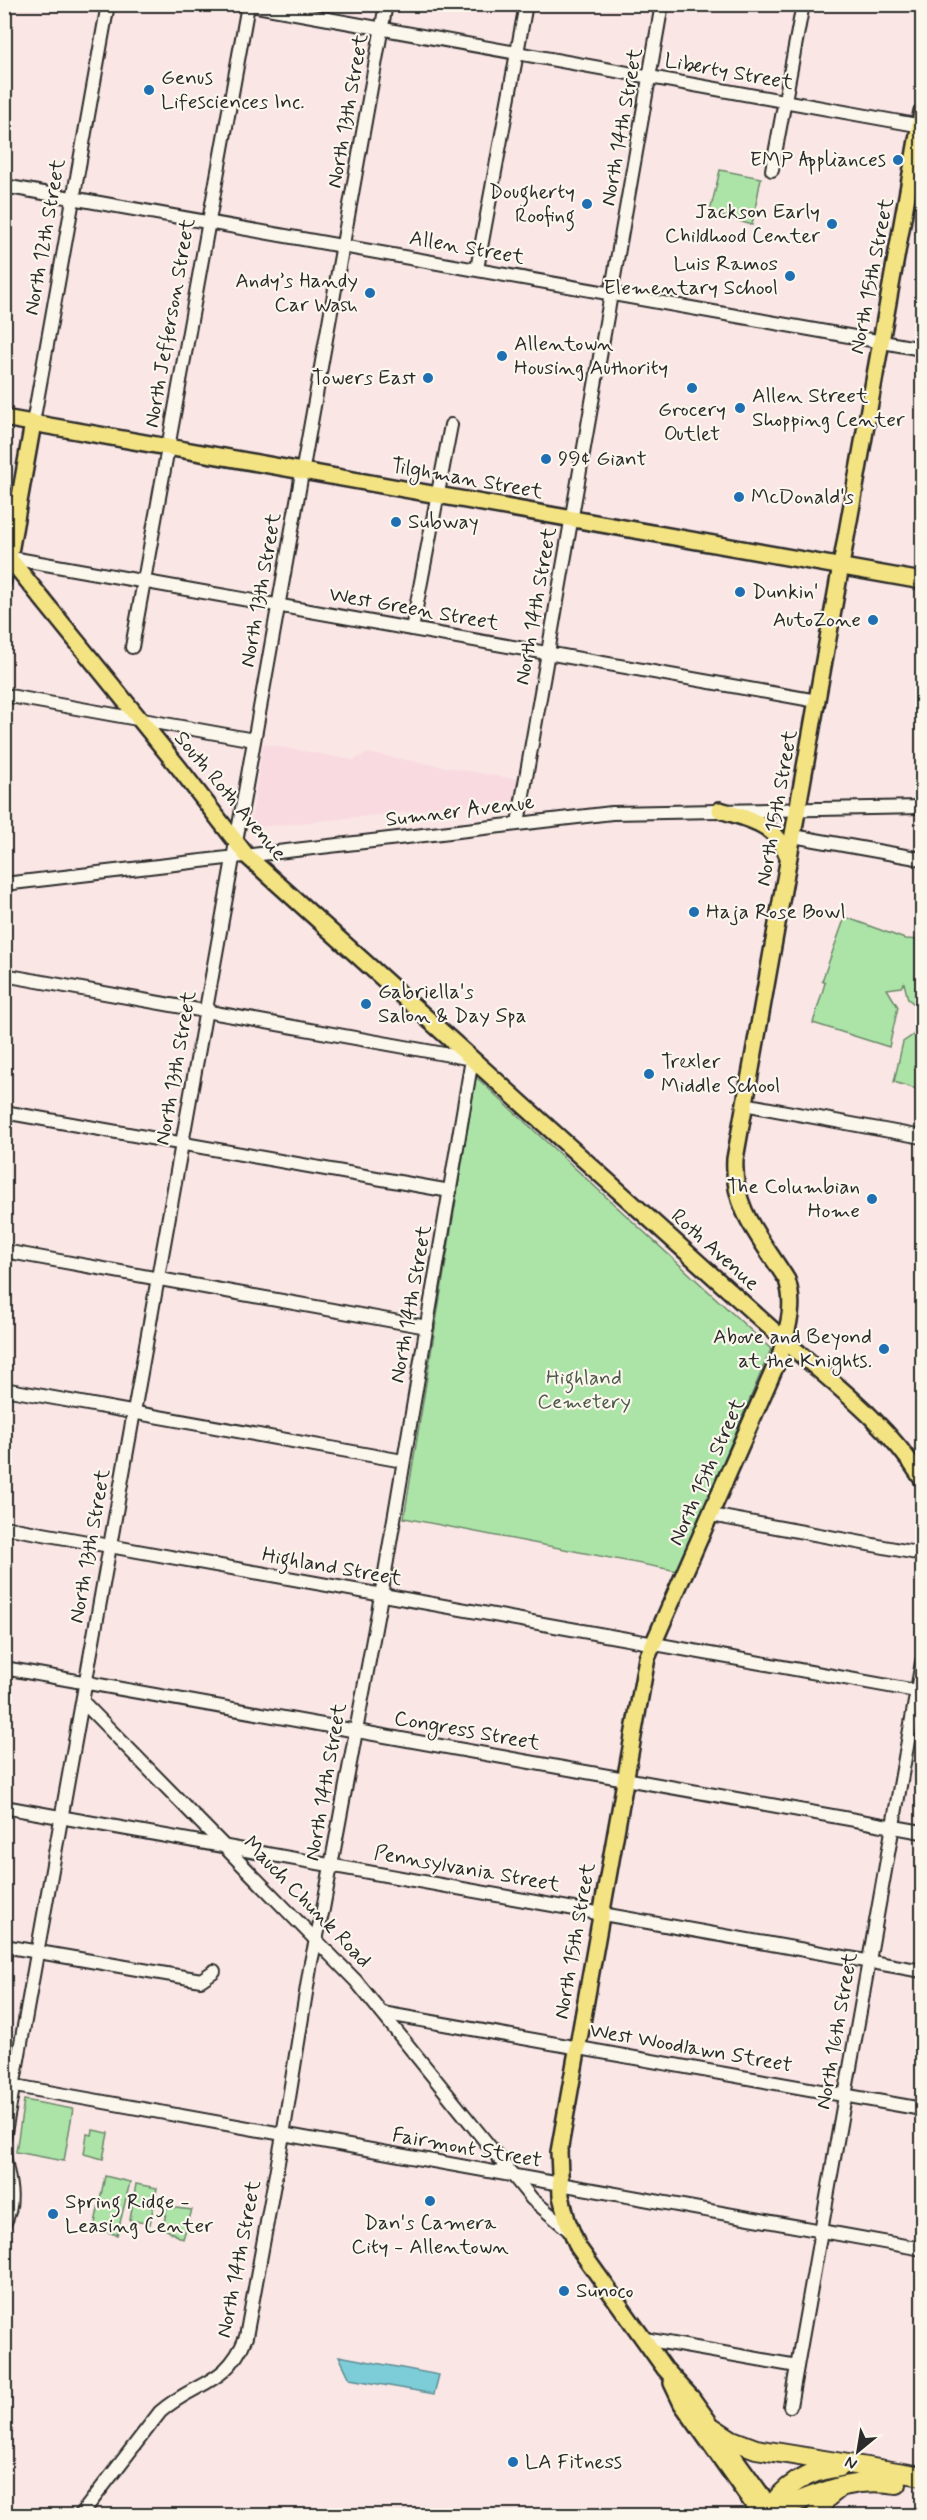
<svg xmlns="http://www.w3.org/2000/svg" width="927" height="2520" font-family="Mynerve,sans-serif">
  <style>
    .built { fill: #f9dae0 }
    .green { fill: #ace4a8; stroke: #6c886a; stroke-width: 1.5 }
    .water { fill: #7dcdd8; stroke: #5c8c93; stroke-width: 1.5 }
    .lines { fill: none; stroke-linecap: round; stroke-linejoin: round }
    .minor-casing { stroke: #2b2b2b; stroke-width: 16 }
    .major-casing { stroke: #2b2b2b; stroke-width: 20 }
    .highway-casing { stroke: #2b2b2b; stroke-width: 22 }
    .minor { stroke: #fbf7ec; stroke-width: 12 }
    .major { stroke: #f4e382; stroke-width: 15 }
    .highway { stroke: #f4e382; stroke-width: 18 }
    .poi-dot { fill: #1f6fb2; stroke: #fbf7ec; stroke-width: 2 }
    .labels { text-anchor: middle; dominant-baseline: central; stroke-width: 4.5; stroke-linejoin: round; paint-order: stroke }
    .street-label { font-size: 21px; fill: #2b2b2b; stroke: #fbf7ec }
    .poi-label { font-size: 21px; fill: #2b2b2b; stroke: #fbf7ec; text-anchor: start }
    .park-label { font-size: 21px; fill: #4b594a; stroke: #fbf7ec }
  </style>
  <rect width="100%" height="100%" fill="#fae6e5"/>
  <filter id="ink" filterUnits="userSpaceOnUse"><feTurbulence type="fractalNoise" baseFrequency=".0167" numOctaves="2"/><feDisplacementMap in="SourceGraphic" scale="12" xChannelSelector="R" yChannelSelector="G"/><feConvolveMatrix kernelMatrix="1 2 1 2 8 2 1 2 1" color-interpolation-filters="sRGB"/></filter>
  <g filter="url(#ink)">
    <path class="built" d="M263,744L354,760L368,753L519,780L514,801L250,828Z"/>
    <g class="green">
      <path d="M720,170L761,178L752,225L710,212Z"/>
      <path d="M845,917L905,939L922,940V1010L908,999L904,983L901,987L887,989L898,1007L889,1047L813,1023L825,983L822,981Z"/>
      <path d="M922,1029V1091L894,1082L903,1042Z"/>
      <path d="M476,1077L771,1349L677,1571L404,1518Z"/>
      <path d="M24,2100L73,2109L64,2161L16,2152Z"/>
      <path d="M93,2130L108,2133L103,2159L84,2154L87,2134L92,2135Z"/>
      <path d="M105,2176L130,2182L117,2235L94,2228Z"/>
      <path d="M136,2184L157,2188L150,2224L130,2220Z"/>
      <path d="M167,2207L192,2210L183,2239L163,2228Z"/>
    </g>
    <path class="water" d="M339,2356L439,2375L434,2394L350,2379Z"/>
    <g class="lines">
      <g class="minor-casing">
        <g id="minor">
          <path d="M245,4L922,126"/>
          <path d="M772,170L803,4"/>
          <path d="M4,186L922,349"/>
          <path d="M477,269L526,4"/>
          <path d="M33,423L108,4"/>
          <path d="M6,557L817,701"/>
          <path d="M4,584L9,558"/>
          <path d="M412,629L451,425"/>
          <path d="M132,647L248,5"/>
          <path d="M4,695L254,740"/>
          <path d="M518,823L662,4"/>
          <path d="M793,836L922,859"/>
          <path d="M4,884L612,813L922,807"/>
          <path d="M4,975L472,1059L381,1596L323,1909L311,1962L283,2135L246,2337C227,2386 195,2381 160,2412L80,2516"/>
          <path d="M744,1104L922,1137"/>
          <path d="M4,1112L450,1191"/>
          <path d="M4,1251L427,1327"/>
          <path d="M4,1389L403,1461"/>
          <path d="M711,1515L922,1554"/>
          <path d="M4,1527L922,1692"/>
          <path d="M4,1668L922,1832"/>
          <path d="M83,1702L356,1981L532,2199L572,2233"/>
          <path d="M4,1807L922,1971"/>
          <path d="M4,1946L201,1980L214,1971"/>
          <path d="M382,2013L922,2109"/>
          <path d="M4,2084L922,2249"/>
          <path d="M4,2138L386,4"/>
          <path d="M4,2154C8,2178 17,2201 4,2224"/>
          <path d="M645,2339L797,2366"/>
          <path d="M790,2406L922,1662"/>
        </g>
      </g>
      <g class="major-casing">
        <g id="major">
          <path d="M4,418L922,581"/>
          <path d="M33,423L9,558L180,769L247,856L784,1340C834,1384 886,1422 922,1479"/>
          <path d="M720,810C751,820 776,823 788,857"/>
          <path d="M672,2383L682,2404L753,2504L767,2513"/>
          <path d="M769,2516L763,2497L691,2397L665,2369L578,2247L567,2220L561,2196L559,2152L647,1658L780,1356C787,1330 796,1307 787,1280C761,1238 732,1210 735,1159L922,112"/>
        </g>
      </g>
      <g class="highway-casing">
        <g id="highway">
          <path d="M712,2427L732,2440L756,2449L922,2476"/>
          <path d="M767,2513C814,2497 846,2476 897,2484"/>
          <path d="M767,2513C783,2485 808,2471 840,2467"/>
          <path d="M815,2516L827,2498L837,2490"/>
        </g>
      </g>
      <use href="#minor" class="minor"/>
      <use href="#major" class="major"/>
      <use href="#highway" class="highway"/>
    </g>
  </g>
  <g class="poi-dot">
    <circle cx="149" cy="90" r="6"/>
    <circle cx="898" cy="160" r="6"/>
    <circle cx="587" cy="204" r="6"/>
    <circle cx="832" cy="224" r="6"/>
    <circle cx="790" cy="276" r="6"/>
    <circle cx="370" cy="293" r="6"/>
    <circle cx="502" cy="356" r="6"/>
    <circle cx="428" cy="378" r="6"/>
    <circle cx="692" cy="388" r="6"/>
    <circle cx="740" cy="408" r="6"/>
    <circle cx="546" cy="459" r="6"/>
    <circle cx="739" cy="497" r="6"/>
    <circle cx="396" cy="522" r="6"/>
    <circle cx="740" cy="592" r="6"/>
    <circle cx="873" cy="620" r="6"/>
    <circle cx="694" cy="912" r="6"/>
    <circle cx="366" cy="1004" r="6"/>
    <circle cx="649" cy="1074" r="6"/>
    <circle cx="872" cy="1199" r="6"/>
    <circle cx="884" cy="1349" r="6"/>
    <circle cx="430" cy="2201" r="6"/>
    <circle cx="53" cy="2214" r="6"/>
    <circle cx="564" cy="2291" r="6"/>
    <circle cx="513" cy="2462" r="6"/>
  </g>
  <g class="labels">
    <g class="street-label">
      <text transform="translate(729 72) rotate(10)">Liberty Street</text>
      <text transform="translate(348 111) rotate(-80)">North 13th Street</text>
      <text transform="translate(622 127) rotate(-80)">North 14th Street</text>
      <text transform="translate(45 237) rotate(-80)">North 12th Street</text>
      <text transform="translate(467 248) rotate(10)">Allen Street</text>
      <text transform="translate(872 276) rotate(-79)">North 15th Street</text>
      <text transform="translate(170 323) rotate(-80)">North Jefferson Street</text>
      <text transform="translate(467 479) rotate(10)">Tilghman Street</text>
      <text transform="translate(261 590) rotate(-80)">North 13th Street</text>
      <text transform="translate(536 606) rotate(-80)">North 14th Street</text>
      <text transform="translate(414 609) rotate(10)">West Green Street</text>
      <text transform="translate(230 796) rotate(50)">South Roth Avenue</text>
      <text transform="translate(777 808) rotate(-80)">North 15th Street</text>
      <text transform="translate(460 811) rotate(-7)">Sumner Avenue</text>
      <text transform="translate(176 1068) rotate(-80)">North 13th Street</text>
      <text transform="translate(715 1250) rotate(42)">Roth Avenue</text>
      <text transform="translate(411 1304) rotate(-80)">North 14th Street</text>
      <text transform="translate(707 1472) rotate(-66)">North 15th Street</text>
      <text transform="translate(90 1546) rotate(-80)">North 13th Street</text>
      <text transform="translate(332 1567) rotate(10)">Highland Street</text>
      <text transform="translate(467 1731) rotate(10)">Congress Street</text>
      <text transform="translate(326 1782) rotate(-80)">North 14th Street</text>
      <text transform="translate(467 1869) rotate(10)">Pennsylvania Street</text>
      <text transform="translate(307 1902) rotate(46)">Mauch Chunk Road</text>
      <text transform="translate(575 1941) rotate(-80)">North 15th Street</text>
      <text transform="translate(837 2031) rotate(-80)">North 16th Street</text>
      <text transform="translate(691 2048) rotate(10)">West Woodlawn Street</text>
      <text transform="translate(467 2148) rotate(10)">Fairmont Street</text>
      <text transform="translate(239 2259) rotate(-79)">North 14th Street</text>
    </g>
    <g class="poi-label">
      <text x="161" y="78">Genus<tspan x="161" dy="24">Lifesciences Inc.</tspan></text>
      <text x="886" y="160" text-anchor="end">EMP Appliances</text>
      <text x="575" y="192" text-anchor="end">Dougherty<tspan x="575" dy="24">Roofing</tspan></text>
      <text x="820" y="212" text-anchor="end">Jackson Early<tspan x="820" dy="24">Childhood Center</tspan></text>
      <text x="778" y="264" text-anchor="end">Luis Ramos<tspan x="778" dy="24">Elementary School</tspan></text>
      <text x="358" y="281" text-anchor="end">Andy’s Handy<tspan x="358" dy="24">Car Wash</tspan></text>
      <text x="514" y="344">Allentown<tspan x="514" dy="24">Housing Authority</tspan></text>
      <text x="416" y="378" text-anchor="end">Towers East</text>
      <text x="752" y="396">Allen Street<tspan x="752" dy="24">Shopping Center</tspan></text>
      <text x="692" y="410" text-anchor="middle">Grocery<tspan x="692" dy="24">Outlet</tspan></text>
      <text x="558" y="459">99¢ Giant</text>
      <text x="751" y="497">McDonald's</text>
      <text x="408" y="522">Subway</text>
      <text x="752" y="592">Dunkin'</text>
      <text x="861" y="620" text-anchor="end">AutoZone</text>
      <text x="706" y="912">Haja Rose Bowl</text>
      <text x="378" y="992">Gabriella's<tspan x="378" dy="24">Salon &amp; Day Spa</tspan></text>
      <text x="661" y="1062">Trexler<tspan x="661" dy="24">Middle School</tspan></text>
      <text x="860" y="1187" text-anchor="end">The Columbian<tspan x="860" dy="24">Home</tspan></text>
      <text x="872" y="1337" text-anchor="end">Above and Beyond<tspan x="872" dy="24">at the Knights.</tspan></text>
      <text x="65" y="2202">Spring Ridge -<tspan x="65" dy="24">Leasing Center</tspan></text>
      <text x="430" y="2223" text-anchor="middle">Dan's Camera<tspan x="430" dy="24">City - Allentown</tspan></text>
      <text x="576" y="2291">Sunoco</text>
      <text x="525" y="2462">LA Fitness</text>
    </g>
    <g class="park-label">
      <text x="584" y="1378">Highland<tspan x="584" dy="24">Cemetery</tspan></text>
    </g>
  </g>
  <rect width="927" height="2520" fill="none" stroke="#fbf7ec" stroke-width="24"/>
  <rect x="12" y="12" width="903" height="2496" fill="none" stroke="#2b2b2b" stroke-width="2" filter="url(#ink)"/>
  <g transform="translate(858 2451) rotate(210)" stroke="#fbf7ec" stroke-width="4.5" paint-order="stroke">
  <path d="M0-4.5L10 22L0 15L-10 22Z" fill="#2b2b2b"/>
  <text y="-9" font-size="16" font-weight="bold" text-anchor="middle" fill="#2b2b2b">N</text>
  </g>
</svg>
